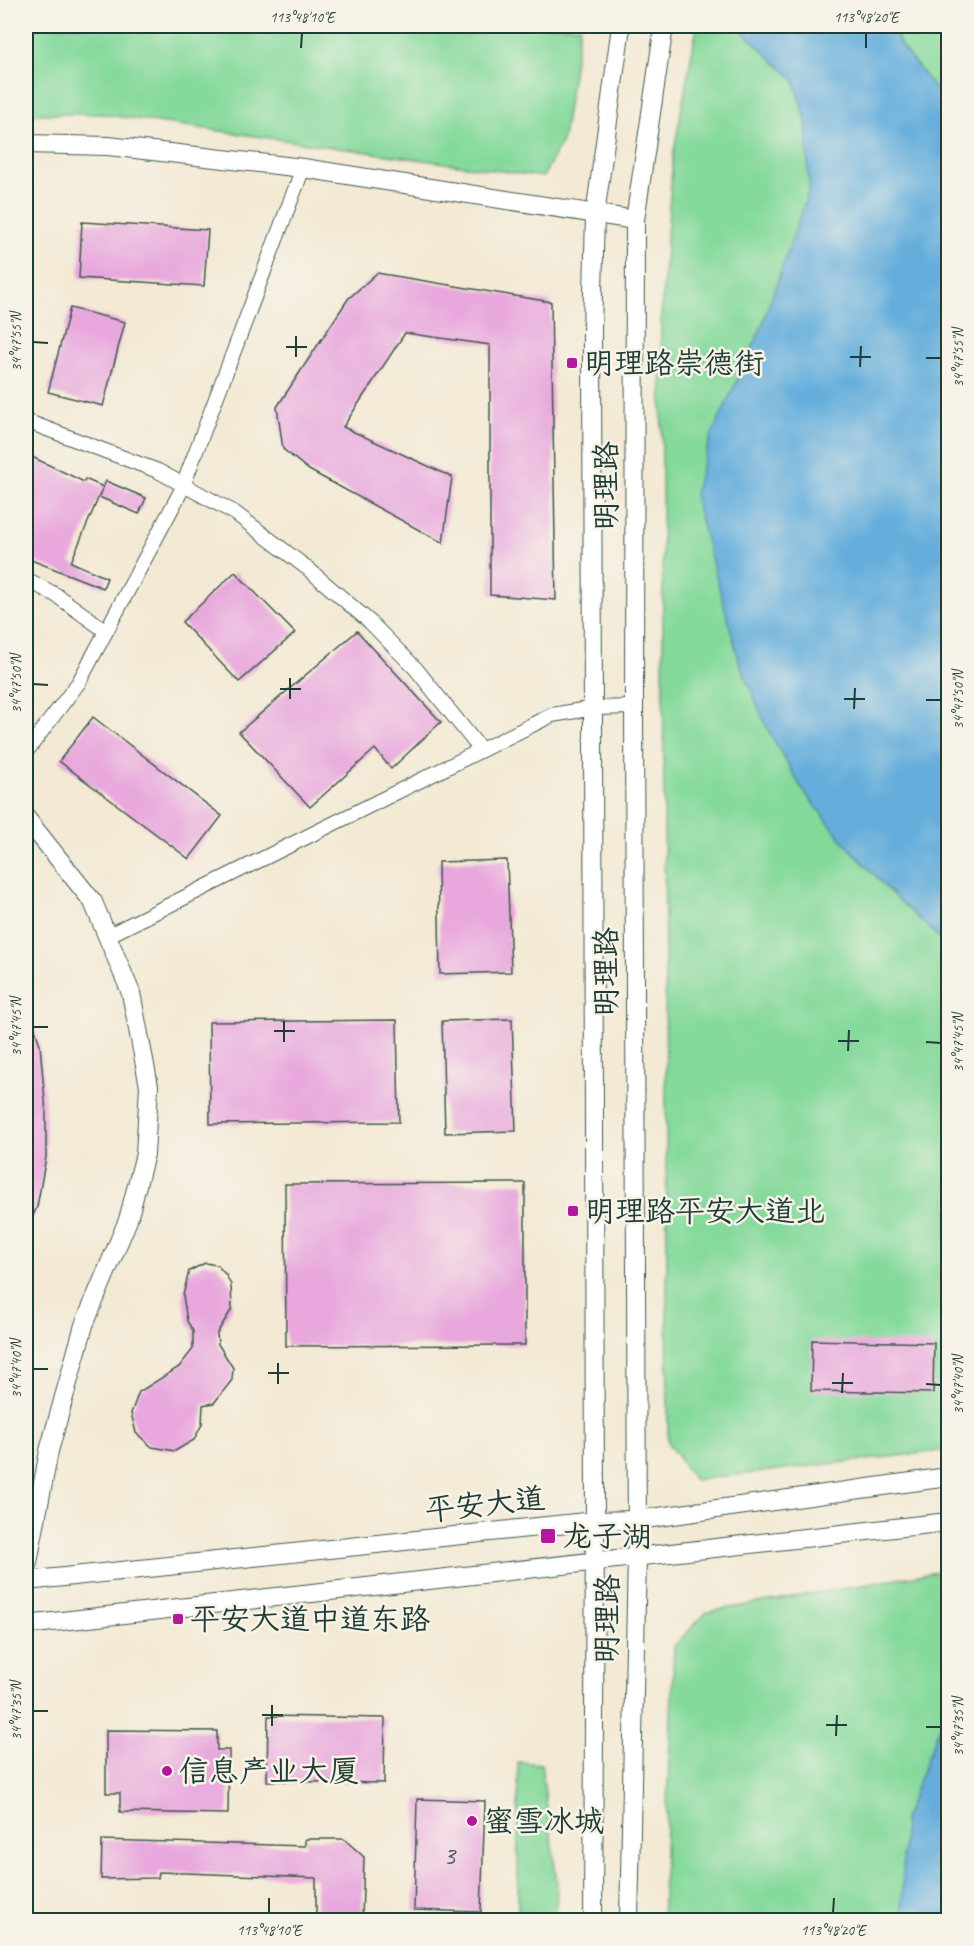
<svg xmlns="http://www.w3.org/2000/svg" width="974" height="1946" font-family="Caveat,'LXGW WenKai TC',sans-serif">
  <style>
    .green { fill: #84d99b; stroke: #528b68; stroke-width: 1.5 }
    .water { fill: #65aedc; stroke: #427688; stroke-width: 1.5 }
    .building { fill: #e8a8dd }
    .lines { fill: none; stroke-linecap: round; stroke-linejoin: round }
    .street-casing { stroke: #3f574c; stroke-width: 16 }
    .secondary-casing { stroke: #3f574c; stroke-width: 20 }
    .street { stroke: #fff; stroke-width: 14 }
    .secondary { stroke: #fff; stroke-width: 18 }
    .ticks { fill: none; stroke: #1f3d34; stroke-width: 2 }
    .poi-dot { fill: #b5179e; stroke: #f7f3e8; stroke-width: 2 }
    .labels { text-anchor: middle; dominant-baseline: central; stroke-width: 5; stroke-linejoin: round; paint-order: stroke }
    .number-label { font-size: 27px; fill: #51585e }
    .poi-label { font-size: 30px; fill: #1f3d34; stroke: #f7f3e8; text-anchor: start }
    .street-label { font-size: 30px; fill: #1f3d34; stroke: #f7f3e8 }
    .neatline { fill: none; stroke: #1f3d34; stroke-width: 2 }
    .ticks-label { font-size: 15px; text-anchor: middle; fill: #1f3d34 }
  </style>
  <rect width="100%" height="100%" fill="#f7f3e8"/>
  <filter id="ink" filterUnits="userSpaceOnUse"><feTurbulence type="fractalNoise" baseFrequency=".0167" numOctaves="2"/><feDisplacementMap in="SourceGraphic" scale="12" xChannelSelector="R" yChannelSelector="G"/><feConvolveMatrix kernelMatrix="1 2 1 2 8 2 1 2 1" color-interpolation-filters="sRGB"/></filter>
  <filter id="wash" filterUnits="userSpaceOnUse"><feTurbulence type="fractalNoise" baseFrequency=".008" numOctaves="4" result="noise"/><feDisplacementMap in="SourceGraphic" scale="24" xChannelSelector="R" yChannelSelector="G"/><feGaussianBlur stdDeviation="1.35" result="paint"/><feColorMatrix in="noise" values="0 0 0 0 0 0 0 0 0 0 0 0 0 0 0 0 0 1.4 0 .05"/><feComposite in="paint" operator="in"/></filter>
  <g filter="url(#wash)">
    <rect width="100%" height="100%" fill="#f3e9d4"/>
    <g class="green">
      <path d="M26,26H580L563,139L543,177L101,114H26Z"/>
      <path d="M697,26H948V1450L694,1480L668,1443L661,316L673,156Z"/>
      <path d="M948,1570V1920H662L674,1646L707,1612Z"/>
      <path d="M518,1762L541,1764L557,1882L556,1920H518Z"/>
    </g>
    <g class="water">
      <path d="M731,26H893L901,46L948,105V182H946L948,199V946L891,893L844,842L802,789L767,728L740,664L694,495L710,439L760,331L809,191L806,121L794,80L738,27Z"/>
      <path d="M948,1705V1920H902L904,1819Z"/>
    </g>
    <g id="blocks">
      <g class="building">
        <path d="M82,222L208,230L204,286L79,278Z"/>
        <path d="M377,273L551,302L556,600L490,595V345L405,333L343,427L452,477L443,543L309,470L283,449L277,407L348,299Z"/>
        <path d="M70,308L125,322L103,406L48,392Z"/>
        <path d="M26,454L84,482L85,479L103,487L71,562L107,578L103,588L26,558Z"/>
        <path d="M106,481L146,498L139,514L99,497Z"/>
        <path d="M235,572L295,633L239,682L182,622Z"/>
        <path d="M357,631L441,722L391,769L375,749L310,807L239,732Z"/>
        <path d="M93,717L222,816L189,859L59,761Z"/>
        <path d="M507,860L511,972L440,974L438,862Z"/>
        <path d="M26,1008H28L40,1045L46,1113V1157L37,1207L26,1231Z"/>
        <path d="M512,1019L516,1131L445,1133L442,1021Z"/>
        <path d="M397,1020L399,1122L210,1124L209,1022Z"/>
        <path d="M525,1183V1345L286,1346L285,1184Z"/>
        <path d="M205,1263L217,1265L226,1275L231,1285L232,1309L217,1333L218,1344L233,1368L232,1380L214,1403L203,1405L202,1424L194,1440L175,1451L152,1447L136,1433L131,1413L139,1392L179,1367L193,1349V1331L187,1321L183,1295L189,1271Z"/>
        <path d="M812,1340L934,1343L933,1393L811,1391Z"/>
        <path d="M268,1716L385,1718L384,1783L267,1781Z"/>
        <path d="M106,1730L217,1731V1750H229L228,1814L120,1812V1793H106Z"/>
        <path d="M417,1799L485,1801L481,1912L414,1910Z"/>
        <path d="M305,1839H344L364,1857L362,1918L316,1920V1878L159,1872L158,1878L101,1879L102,1840L305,1846Z"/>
      </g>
    </g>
  </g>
  <g filter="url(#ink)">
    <use href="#blocks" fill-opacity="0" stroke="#3f574c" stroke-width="1.5"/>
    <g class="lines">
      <g class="street-casing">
        <g id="street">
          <path d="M26,421L158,471L235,513L307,568L370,622L416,669L481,750"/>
          <path d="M26,579L56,595L106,631"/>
          <path d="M26,752L79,682L181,491L303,168"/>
          <path d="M107,936L552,715L594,708L634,707"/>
        </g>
      </g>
      <g class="secondary-casing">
        <g id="secondary">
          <path d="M26,144L108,146L303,168L635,220"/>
          <path d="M26,818L93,902L131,993L149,1086L145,1154L128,1220L84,1325L49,1451L26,1573"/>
          <path d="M26,1581L595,1521L637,1520L948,1477"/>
          <path d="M26,1625L948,1522"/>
          <path d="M593,1920L595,1521L592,332L595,215L621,26"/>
          <path d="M629,1920L637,1557L634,707L635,220L664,26"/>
        </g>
      </g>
      <use href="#street" class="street"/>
      <use href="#secondary" class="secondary"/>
    </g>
  </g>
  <path class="ticks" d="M301,48L302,33M866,48V33M33,342L48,343M286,347H307M296,357V336M850,357H871M926,358H941M860,367L861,346M33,684L48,685M280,689H301M290,699V678M844,699H865M926,700H941M854,709L855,688M33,1027H48M274,1031H295M838,1041H859M284,1042V1021M926,1042L941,1043M848,1051L849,1030M33,1369H48M268,1373H289M832,1383H853M278,1384V1363M926,1384L941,1385M842,1393L843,1373M33,1711H48M262,1715H283M826,1725H847M272,1726V1705M926,1727H941M836,1736L837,1715M269,1913V1898M833,1913L834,1898"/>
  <g class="poi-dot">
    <rect x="566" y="357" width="12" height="12" rx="3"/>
    <rect x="567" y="1205" width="12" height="12" rx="3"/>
    <rect x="540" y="1528" width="16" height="16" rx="3"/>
    <rect x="172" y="1613" width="12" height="12" rx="3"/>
    <circle cx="167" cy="1771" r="6"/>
    <circle cx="472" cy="1821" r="6"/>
  </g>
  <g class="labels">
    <g class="number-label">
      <text x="449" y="1855">3</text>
    </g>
    <g class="poi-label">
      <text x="584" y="363">明理路崇德街</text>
      <text x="585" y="1211">明理路平安大道北</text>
      <text x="562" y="1536">龙子湖</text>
      <text x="190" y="1619">平安大道中道东路</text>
      <text x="179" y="1771">信息产业大厦</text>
      <text x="484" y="1821">蜜雪冰城</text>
    </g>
    <g class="street-label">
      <text transform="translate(606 486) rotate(-90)">明理路</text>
      <text transform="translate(606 972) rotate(-90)">明理路</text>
      <text transform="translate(485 1504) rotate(-6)">平安大道</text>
      <text transform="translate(607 1619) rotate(-89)">明理路</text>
    </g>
  </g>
  <rect width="974" height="1946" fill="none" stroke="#f7f3e8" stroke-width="66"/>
  <rect x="33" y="33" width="908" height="1880" class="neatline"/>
  <g class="ticks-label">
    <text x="302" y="22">113°48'10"E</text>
    <text x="866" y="22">113°48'20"E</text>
    <text transform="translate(16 342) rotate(-90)" y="5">34°47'55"N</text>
    <text transform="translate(958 358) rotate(-90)" y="5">34°47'55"N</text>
    <text transform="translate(16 684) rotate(-90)" y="5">34°47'50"N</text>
    <text transform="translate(958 700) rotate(-90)" y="5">34°47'50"N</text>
    <text transform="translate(16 1027) rotate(-90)" y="5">34°47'45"N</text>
    <text transform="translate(958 1043) rotate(-90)" y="5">34°47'45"N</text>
    <text transform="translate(16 1369) rotate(-90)" y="5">34°47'40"N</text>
    <text transform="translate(958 1385) rotate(-90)" y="5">34°47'40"N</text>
    <text transform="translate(16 1711) rotate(-90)" y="5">34°47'35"N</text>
    <text transform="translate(958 1727) rotate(-90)" y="5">34°47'35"N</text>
    <text x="269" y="1935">113°48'10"E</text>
    <text x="833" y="1935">113°48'20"E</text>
  </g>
</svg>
